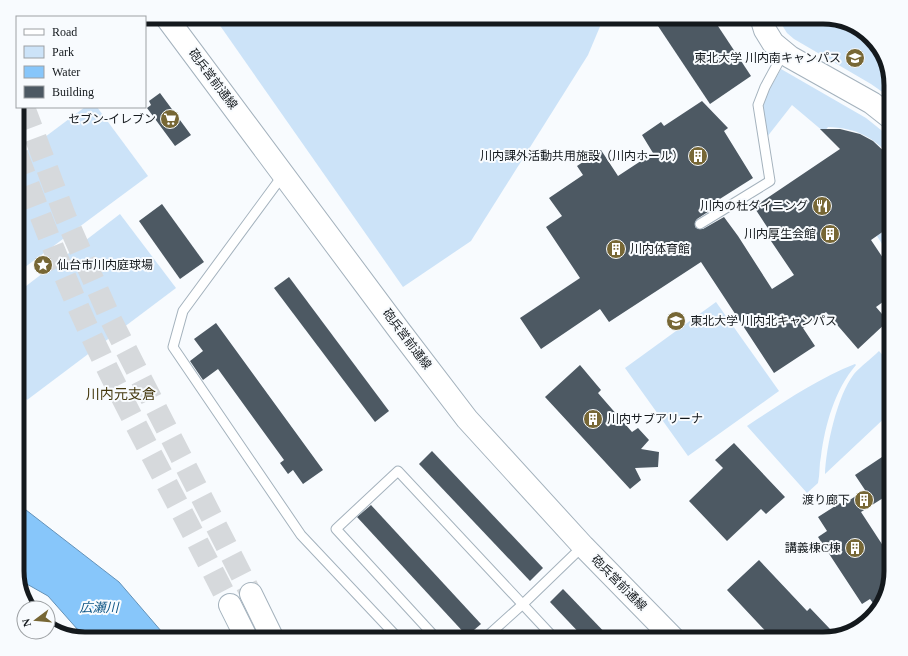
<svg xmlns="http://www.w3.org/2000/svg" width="908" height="656" font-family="'Times New Roman','Noto Sans JP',serif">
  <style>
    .green { fill: #cce3f8 }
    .water { fill: #87c6fa; stroke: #6492b8 }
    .building { fill: #4d5963 }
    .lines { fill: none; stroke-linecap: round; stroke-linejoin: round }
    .highway-tunnel { stroke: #d6d9dc; stroke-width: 22; stroke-dasharray: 22 11; stroke-linecap: butt }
    .lane-casing { stroke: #a4b2bd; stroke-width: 11 }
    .secondary-casing { stroke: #a4b2bd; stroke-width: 24 }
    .highway-casing { stroke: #a4b2bd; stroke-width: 24 }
    .lane { stroke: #fff; stroke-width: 9 }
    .secondary { stroke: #fff; stroke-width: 22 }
    .highway { stroke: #fff; stroke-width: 22 }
    .labels { text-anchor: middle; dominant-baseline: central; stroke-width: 4; stroke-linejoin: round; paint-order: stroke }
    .poi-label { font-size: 12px; fill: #14191d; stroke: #f8fbfe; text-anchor: end }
    .street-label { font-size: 12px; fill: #14191d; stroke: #f8fbfe }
    .water-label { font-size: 13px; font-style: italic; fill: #0c5484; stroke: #f8fbfe }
    .quarter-label { font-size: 14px; fill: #44380e; stroke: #f8fbfe }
    .rim { fill: none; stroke: #14191d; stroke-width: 5 }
  </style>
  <rect width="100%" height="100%" fill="#f8fbfe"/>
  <g class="green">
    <path d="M214,17H604L588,55L471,241L403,287Z"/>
    <path d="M777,17H823L864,31L884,55L891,85V98L871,84L794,39L787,33Z"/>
    <path d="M781,69L866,118L891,138V156C871,136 856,128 828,127L824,132L792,105L767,137L763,105L766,95Z"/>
    <path d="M85,107H97L148,176L17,273V158Z"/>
    <path d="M891,201V258L877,236L888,228Z"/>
    <path d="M120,214L176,288L27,400L17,387V293Z"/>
    <path d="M716,302L779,391L688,456L625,368Z"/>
    <path d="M879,351L891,365V412L825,474C826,447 837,396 854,374C861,366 871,359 879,351Z"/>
    <path d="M855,364L856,365C835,389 825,425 821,456C819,465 820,474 818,483L807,493L747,426C782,403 817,379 855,364Z"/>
  </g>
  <path class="water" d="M17,503L119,582L168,639H86L48,596L18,579Z"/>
  <g class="building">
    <path d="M652,17H712L751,76L710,104Z"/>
    <path d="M160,93L191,135L175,146L147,108L151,105L149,101Z"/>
    <path d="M702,101L728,128L724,131L753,178L715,202L717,206L697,219L695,222V227L698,229H703L724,217L738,236L772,289L794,275L771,241L775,239L754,207L840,149L820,129H840L860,134L873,141L891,158V226L871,240L891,270V296L876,307L888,321L858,349L826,312L803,328L815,346L774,373L701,262L609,322L600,309L541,349L520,318L580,278L546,227L562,216L549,198L583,175L577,166L601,150L618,176L653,153L642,135L661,122L664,126Z"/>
    <path d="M162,204L204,262L180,279L139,221Z"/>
    <path d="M289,277L389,411L375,422L274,288Z"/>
    <path d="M216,323L323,470L303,484L293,470L288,474L280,463L284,460L218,369L203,380L190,361L203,351L194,339Z"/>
    <path d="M580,365L601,390L598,393L632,432L638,428L649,440L641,449L659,452L658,467L635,468L641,480L630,489L545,397Z"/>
    <path d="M734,443L785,497L766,514L761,509L727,541L689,501L723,468L715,460Z"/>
    <path d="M432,451L543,568L530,581L419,464Z"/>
    <path d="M891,451V493L861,512L891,558V571L878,610L870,599L862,604L818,537L827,531L818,517L840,503L842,505L865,490L855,475Z"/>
    <path d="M371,505L481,624L467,636L357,517Z"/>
    <path d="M759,560L807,611L810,608L830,629L827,632L832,637L823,639H773L727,590Z"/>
    <path d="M563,589L611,639H585L550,602Z"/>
  </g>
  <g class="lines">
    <g class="highway-tunnel">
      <path d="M24,107L65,216L111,320L251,594"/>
      <path d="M17,154C40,215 63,275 90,333C134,425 184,514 230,605"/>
    </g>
    <g class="lane-casing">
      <g id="lane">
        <path d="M283,175L183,311L173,347L301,535L399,639"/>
        <path d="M700,224L770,181L758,105L765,87L778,63L786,54"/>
        <path d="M437,639L336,529L398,471L555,639"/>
        <path d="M484,639L523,604L583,546"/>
      </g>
    </g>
    <g class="secondary-casing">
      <g id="secondary">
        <path d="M166,17L399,330L467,419L583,546L674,639"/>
        <path d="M761,17L765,30L773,43L790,57L872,103L891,118"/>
      </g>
    </g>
    <g class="highway-casing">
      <g id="highway">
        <path d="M251,594L273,639"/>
        <path d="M230,605L247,639"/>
      </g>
    </g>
    <use href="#lane" class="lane"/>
    <use href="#secondary" class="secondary"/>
    <use href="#highway" class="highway"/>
  </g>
  <defs>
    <g id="university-disc" transform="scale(1)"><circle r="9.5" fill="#776735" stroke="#f8fbfe"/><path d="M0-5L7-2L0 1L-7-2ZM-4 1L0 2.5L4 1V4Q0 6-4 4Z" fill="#fff"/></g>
    <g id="supermarket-disc" transform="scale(1)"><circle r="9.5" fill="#776735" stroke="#f8fbfe"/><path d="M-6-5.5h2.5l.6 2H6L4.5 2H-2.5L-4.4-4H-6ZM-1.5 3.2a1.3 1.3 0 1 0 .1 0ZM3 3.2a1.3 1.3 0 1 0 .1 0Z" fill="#fff"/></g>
    <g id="building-disc" transform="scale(1)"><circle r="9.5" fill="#776735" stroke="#f8fbfe"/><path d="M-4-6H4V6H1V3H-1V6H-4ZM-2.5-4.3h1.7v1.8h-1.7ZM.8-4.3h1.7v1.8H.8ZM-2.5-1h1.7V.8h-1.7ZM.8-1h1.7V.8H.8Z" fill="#fff"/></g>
    <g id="restaurant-disc" transform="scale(1)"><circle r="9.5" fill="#776735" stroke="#f8fbfe"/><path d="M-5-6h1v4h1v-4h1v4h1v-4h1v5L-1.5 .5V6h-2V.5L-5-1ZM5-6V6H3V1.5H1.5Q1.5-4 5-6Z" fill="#fff"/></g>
    <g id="sight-disc" transform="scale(1)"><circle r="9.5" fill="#776735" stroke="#f8fbfe"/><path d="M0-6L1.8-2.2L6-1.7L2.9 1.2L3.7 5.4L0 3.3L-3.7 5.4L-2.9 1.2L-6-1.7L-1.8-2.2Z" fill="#fff"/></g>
  </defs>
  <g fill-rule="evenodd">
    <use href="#university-disc" x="855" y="58"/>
    <use href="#supermarket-disc" x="170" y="119"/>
    <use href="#building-disc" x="698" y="156"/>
    <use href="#restaurant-disc" x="822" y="206"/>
    <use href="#building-disc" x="830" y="234"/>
    <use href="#building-disc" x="616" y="249"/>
    <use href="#sight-disc" x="43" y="265"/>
    <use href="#university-disc" x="676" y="321"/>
    <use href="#building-disc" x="593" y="419"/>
    <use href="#building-disc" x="864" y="500"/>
    <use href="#building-disc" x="855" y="548"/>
  </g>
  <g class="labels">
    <g class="poi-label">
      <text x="841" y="58">東北大学 川内南キャンパス</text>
      <text x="156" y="119">セブン-イレブン</text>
      <text x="684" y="156">川内課外活動共用施設（川内ホール）</text>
      <text x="808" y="206">川内の杜ダイニング</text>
      <text x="816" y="234">川内厚生会館</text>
      <text x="630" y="249" text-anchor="start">川内体育館</text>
      <text x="57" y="265" text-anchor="start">仙台市川内庭球場</text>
      <text x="690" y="321" text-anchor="start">東北大学 川内北キャンパス</text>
      <text x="607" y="419" text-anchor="start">川内サブアリーナ</text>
      <text x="850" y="500">渡り廊下</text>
      <text x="841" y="548">講義棟C棟</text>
    </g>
    <g class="street-label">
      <text transform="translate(213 79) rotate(53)">砲兵営前通線</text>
      <text transform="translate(407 339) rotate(53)">砲兵営前通線</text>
      <text transform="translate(619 583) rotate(45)">砲兵営前通線</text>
    </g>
    <g class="water-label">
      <text x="99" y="607">広瀬川</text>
    </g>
    <g class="quarter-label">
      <text x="121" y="394">川内元支倉</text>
    </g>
  </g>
  <path d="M0 0H908V656H0ZM85 24H823A61 61 0 0 1 884 85V571A61 61 0 0 1 823 632H85A61 61 0 0 1 24 571V85A61 61 0 0 1 85 24Z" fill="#f8fbfe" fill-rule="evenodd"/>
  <path class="rim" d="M85 24H823A61 61 0 0 1 884 85V571A61 61 0 0 1 823 632H85A61 61 0 0 1 24 571V85A61 61 0 0 1 85 24Z"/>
  <rect x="16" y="16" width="130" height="92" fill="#f8fbfe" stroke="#9da1a4"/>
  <rect x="24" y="29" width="20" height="6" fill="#ffffff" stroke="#9da1a4"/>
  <text x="52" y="36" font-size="12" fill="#14191d">Road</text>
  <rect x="24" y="46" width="20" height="12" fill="#cce3f8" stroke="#9da1a4"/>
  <text x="52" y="56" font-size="12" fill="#14191d">Park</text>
  <rect x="24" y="66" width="20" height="12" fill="#87c6fa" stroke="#9da1a4"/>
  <text x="52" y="76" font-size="12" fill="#14191d">Water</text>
  <rect x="24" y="86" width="20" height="12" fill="#4d5963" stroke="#9da1a4"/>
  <text x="52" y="96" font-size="12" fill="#14191d">Building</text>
  <g transform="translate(36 620) rotate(254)"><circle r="19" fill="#f8fbfe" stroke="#9da1a4"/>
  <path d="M0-3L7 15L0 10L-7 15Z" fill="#776735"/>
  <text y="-6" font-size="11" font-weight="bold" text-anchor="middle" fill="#14191d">N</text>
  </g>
</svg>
